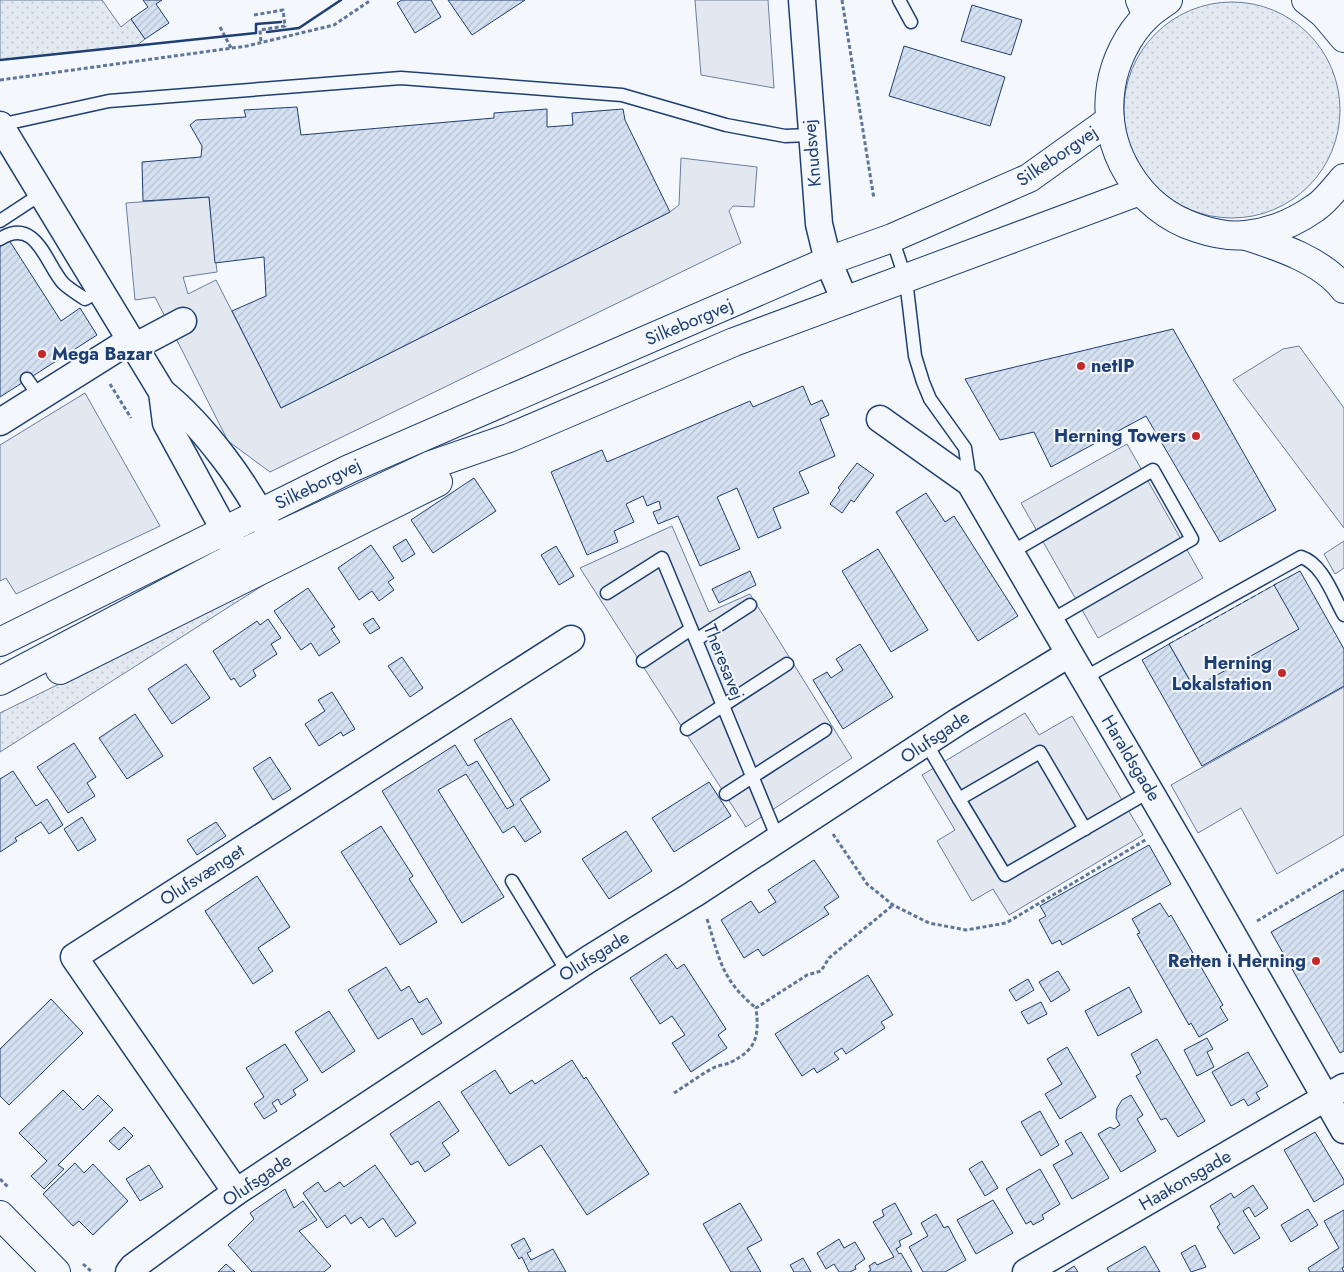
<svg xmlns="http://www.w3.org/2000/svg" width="1344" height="1272" font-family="Jost,sans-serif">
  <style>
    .grass { fill: url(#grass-dots); stroke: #687fa3 }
    .parking { fill: #e3e8f0; stroke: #687fa3 }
    .building { fill: url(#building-hatch); stroke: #1d3f73 }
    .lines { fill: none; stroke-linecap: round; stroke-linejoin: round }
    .service-casing { stroke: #1d3f73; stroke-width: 15 }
    .minor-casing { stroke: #1d3f73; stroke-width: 29 }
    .tertiary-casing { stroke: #1d3f73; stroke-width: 30 }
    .secondary-casing { stroke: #1d3f73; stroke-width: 30 }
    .motorway-casing { stroke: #1d3f73; stroke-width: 30 }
    .path { stroke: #5e769c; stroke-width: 3; stroke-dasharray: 4 2.5; stroke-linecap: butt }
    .service { stroke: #f4f7fb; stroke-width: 12 }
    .minor { stroke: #f4f7fb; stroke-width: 26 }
    .tertiary { stroke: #f4f7fb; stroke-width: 28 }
    .secondary { stroke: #f4f7fb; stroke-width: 28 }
    .motorway { stroke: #f4f7fb; stroke-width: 28 }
    .fence { stroke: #1d3f73; stroke-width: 1; stroke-dasharray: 6 2.5; stroke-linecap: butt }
    .wall { stroke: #1d3f73; stroke-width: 2.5 }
    .poi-dot { fill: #c62828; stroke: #f4f7fb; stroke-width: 2 }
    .labels { text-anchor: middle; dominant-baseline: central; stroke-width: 4; stroke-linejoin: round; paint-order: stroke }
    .street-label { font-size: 18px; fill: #1d3f73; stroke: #f4f7fb }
    .poi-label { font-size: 18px; font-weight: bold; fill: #1d3f73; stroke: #f4f7fb; text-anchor: end }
  </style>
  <defs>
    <pattern id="grass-dots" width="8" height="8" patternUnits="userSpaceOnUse" patternTransform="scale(1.25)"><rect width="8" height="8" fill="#e3e9f0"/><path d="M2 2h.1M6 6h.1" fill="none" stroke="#c2c9d1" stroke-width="1.8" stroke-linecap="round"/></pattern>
    <pattern id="building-hatch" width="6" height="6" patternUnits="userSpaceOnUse" patternTransform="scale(1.25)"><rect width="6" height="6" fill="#d5e0f0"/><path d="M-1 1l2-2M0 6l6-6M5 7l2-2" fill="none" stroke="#b6c1d1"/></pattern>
  </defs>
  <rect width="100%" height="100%" fill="#f4f7fb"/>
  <g class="grass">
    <path d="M0,0H102L121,27L131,19L145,39L136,46L0,60Z"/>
    <circle cx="1232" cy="110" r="108"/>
    <path d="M273,579L0,752V713Z"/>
  </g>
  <g class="parking">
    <path d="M695,0H768L774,88L701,75Z"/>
    <path d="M681,158L757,167L754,207L733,206L729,211L741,243L270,472L228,441L155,297L135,300L126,203L209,197L217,272L183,277L188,294L216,280L281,408L670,212L679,205Z"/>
    <path d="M1299,346L1344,408V528L1233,380L1283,349Z"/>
    <path d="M85,393L160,526L16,594L6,578L0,581V445Z"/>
    <path d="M1127,444L1203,578L1098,638L1021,503Z"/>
    <path d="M672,526L709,612L750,594L852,758L746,827L580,568Z"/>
    <path d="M1344,541V568L1335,574L1324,554Z"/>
    <path d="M1276,584L1301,629L1195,689L1169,644Z"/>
    <path d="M1344,687V835L1277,874L1241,808L1198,833L1171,785Z"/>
    <path d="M1025,713L1039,735L1072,716L1143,835L1009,915L993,889L972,901L937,841L955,830L922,775Z"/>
  </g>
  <g class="building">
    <path d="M143,0H162L156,4L169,23L145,39L131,19L148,7Z"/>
    <path d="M402,0H431L441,17L415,33L397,3Z"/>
    <path d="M448,0H525L472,35Z"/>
    <path d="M972,5L1022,20L1011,55L961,41Z"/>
    <path d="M904,46L1005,77L990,126L889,96Z"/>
    <path d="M297,107L301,135L494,118V113L547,109V127L573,125L572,113L623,109L625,120L670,212L281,408L232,311L266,296L264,257L215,263L209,197L143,201L142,162L201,157L202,146L190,125L196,120L246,117L244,110Z"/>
    <path d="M9,240L61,321L80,308L97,335L0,397V246Z"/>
    <path d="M1173,329L1276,510L1220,542L1146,416L1051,467L1034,432L1000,440L965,379Z"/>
    <path d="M803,386L811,405L822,400L829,415L820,419L835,456L799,472L809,493L773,508L781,528L758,538L737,488L717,497L740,549L700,566L678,516L658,524L653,512L661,509L659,501L647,506L643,496L626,504L634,522L614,531L618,542L587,555L551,472L602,450L607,462L750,401L753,407Z"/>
    <path d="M857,463L874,475L854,502L851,500L842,513L830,504L840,490L838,488Z"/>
    <path d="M474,478L496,511L433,553L411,520Z"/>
    <path d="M926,493L945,522L954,516L1018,616L978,641L896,512Z"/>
    <path d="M406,539L415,554L402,562L393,547Z"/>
    <path d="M371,545L394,578L388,582L394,590L379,601L372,591L359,600L338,568Z"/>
    <path d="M556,546L574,576L559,585L541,555Z"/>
    <path d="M878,549L928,630L891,652L842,571Z"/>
    <path d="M750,571L756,585L719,603L712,589Z"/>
    <path d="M1300,571L1344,649V686L1202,766L1142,660L1169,644L1194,688L1299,629L1274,585Z"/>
    <path d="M308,588L335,627L331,629L340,642L319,656L311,643L301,650L274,611Z"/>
    <path d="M373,618L380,628L370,634L363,624Z"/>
    <path d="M268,619L281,638L271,644L277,654L253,670L256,676L240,687L234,678L231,680L213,651L257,621L260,625Z"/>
    <path d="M860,644L893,697L843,729L813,680L827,672L831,678L843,670L836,659Z"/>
    <path d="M402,657L423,688L410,697L388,666Z"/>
    <path d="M186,664L210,698L172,724L148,689Z"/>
    <path d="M332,692L355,729L343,736L341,732L319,746L305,724L325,711L318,700Z"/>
    <path d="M135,714L163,756L127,779L99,738Z"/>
    <path d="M511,718L550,780L520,799L541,832L525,842L514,826L503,833L466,774L438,790L504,897L462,923L382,791L455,745L468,766L477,761L507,809L514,805L474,740Z"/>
    <path d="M74,743L96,777L87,783L95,796L68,813L37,767Z"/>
    <path d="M270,757L291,789L273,800L253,768Z"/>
    <path d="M13,771L36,806L47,799L63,825L49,834L41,822L15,838L17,841L0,852V779Z"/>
    <path d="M709,782L731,816L674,852L652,818Z"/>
    <path d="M82,817L96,840L78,851L64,829Z"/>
    <path d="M216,822L226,836L197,855L187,840Z"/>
    <path d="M381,826L413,876L409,879L437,922L400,945L341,852Z"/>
    <path d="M626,831L652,871L609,899L582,859Z"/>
    <path d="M1149,845L1171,884L1062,945L1060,940L1052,944L1039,920L1046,916L1040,906Z"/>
    <path d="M814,860L839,897L824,907L829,914L763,956L758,949L744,958L721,920L751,901L759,913L776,902L768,890Z"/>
    <path d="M257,876L290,927L258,948L273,971L253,984L205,911Z"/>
    <path d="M1344,890V1051L1340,1053L1271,932Z"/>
    <path d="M1160,903L1169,917L1171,915L1223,1005L1220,1007L1228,1020L1199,1037L1191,1023L1189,1025L1137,934L1140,933L1132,919Z"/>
    <path d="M666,954L677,969L684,964L726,1029L718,1035L727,1048L691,1072L672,1043L685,1035L672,1016L660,1024L630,978Z"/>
    <path d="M386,967L401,991L409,986L419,1003L427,998L442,1023L422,1035L412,1018L378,1039L348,990Z"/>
    <path d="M1058,971L1070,990L1051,1002L1039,982Z"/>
    <path d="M868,975L893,1015L881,1022L885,1028L846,1054L842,1048L834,1053L839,1059L817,1073L814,1068L802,1076L775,1034Z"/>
    <path d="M1028,979L1034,990L1016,1001L1009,990Z"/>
    <path d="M1129,987L1142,1012L1098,1036L1085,1011Z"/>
    <path d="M51,999L83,1033L9,1105L0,1096V1049Z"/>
    <path d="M1041,1002L1047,1014L1028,1024L1021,1012Z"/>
    <path d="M329,1011L355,1051L322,1073L295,1032Z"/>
    <path d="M1207,1038L1213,1049L1207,1052L1214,1067L1197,1076L1184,1050Z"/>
    <path d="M1157,1039L1205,1121L1178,1137L1166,1118L1161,1120L1136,1076L1141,1073L1131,1054Z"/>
    <path d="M285,1044L308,1080L293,1090L296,1095L281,1105L278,1099L272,1103L277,1111L264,1119L254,1104L264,1097L246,1068Z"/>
    <path d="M1067,1047L1096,1097L1060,1119L1045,1094L1062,1084L1047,1059Z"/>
    <path d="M1248,1052L1268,1086L1256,1093L1260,1099L1248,1106L1244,1099L1231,1106L1212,1072Z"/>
    <path d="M572,1060L584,1079L586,1077L649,1174L587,1215L541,1145L509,1166L461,1092L495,1070L510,1094L532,1080L535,1084Z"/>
    <path d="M63,1090L83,1110L98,1095L113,1110L58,1165L64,1169L44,1189L31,1176L47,1161L19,1133Z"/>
    <path d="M1131,1095L1143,1115L1137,1119L1156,1151L1121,1172L1098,1134L1110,1127L1114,1129L1120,1125L1116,1118L1117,1108L1122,1100Z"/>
    <path d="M439,1101L459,1131L442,1143L450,1155L425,1172L418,1161L411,1165L390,1134Z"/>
    <path d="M1040,1111L1059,1145L1041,1156L1021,1122Z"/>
    <path d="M124,1127L133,1136L119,1150L109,1141Z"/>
    <path d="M1081,1132L1109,1178L1072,1199L1053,1165L1073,1154L1065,1141Z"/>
    <path d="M1315,1132L1344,1180V1184L1314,1202L1284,1150Z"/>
    <path d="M982,1161L998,1188L985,1196L969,1169Z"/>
    <path d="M75,1163L84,1173L93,1164L128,1201L93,1235L79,1221L73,1226L43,1194Z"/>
    <path d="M149,1165L163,1187L140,1201L126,1179Z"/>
    <path d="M375,1165L416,1223L396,1237L383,1218L369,1228L361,1217L351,1224L345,1215L327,1228L303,1193L318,1182L325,1192L340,1182L344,1187Z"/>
    <path d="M1040,1169L1060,1204L1042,1215L1044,1219L1033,1225L1031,1221L1026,1224L1006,1189Z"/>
    <path d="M1253,1185L1268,1208L1255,1217L1249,1207L1243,1211L1260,1238L1234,1254L1217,1227L1220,1224L1210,1206L1231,1193L1234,1198Z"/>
    <path d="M285,1189L294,1208L303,1201L317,1220L299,1231L331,1266L324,1272H252L228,1245L254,1219L250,1213Z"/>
    <path d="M993,1200L1013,1233L976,1254L957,1220Z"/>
    <path d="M740,1203L762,1240L747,1248L761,1272H731L703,1224Z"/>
    <path d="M895,1203L912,1234L899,1241L901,1246L896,1249L899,1254L901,1253L912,1272H868L871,1270L869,1266L875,1262L877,1265L894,1257L873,1222L884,1216L882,1210Z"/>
    <path d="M1308,1209L1318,1225L1291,1242L1281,1225Z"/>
    <path d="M1344,1210V1267L1342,1268L1344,1272H1310L1308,1268L1339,1248L1324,1221Z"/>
    <path d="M936,1214L944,1228L948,1226L966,1260L945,1272H923L909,1247L928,1236L921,1223Z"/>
    <path d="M524,1238L531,1251L527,1253L531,1260L553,1249L566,1272H529L522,1257L519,1259L511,1245Z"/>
    <path d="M839,1239L844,1248L855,1242L865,1259L855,1266L856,1269L850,1272H839L834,1264L826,1269L817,1253Z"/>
    <path d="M1195,1245L1206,1267L1191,1272L1181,1253Z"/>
    <path d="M1145,1246L1160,1272H1109L1107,1268Z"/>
    <path d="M803,1258L811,1272H794L790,1265Z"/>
    <path d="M226,1264L235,1272H218Z"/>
    <path d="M1074,1266L1078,1272H1065Z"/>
  </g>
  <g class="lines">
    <g class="service-casing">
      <g id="service">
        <path d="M899,0L911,22"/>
        <path d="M0,125L109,101L401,78L622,95L726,125L785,136L810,135"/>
        <path d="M0,221L41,194"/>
        <path d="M892,238L906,280L915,356L923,382L930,399L965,448L970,481"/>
        <path d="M0,239C36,216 46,264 63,283C69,289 78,294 85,299L100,291"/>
        <path d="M27,379L39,396"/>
        <path d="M1010,553L1153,470L1192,539L1050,621"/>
        <path d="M607,593L662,558L778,839"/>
        <path d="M696,640L750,605"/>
        <path d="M643,661L691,629"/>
        <path d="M1084,678L1301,557C1323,564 1333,596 1344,615"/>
        <path d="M687,729L787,664"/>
        <path d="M926,743L959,799L1040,752L1085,829"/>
        <path d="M726,794L825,730"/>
        <path d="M959,799L1005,875L1150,791"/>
        <path d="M512,881L568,973"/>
      </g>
    </g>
    <g class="minor-casing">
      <g id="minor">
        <path d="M802,0L819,224L828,261L845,301"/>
        <path d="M0,125L162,392C203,425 248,485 270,533"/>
        <path d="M134,347L183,321"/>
        <path d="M162,392L166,423L238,555"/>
        <path d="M880,419L970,483L1198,874L1344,1130"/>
        <path d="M0,422L129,341"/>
        <path d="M236,1192L74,957L571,639"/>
        <path d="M129,1272L133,1267L236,1192L589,959L694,894L959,721L1069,654"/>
        <path d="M1026,1272L1344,1087"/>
      </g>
    </g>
    <g class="tertiary-casing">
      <g id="tertiary">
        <path d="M1324,14L1344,6"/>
        <path d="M0,1215L56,1272"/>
      </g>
    </g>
    <g class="secondary-casing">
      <g id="secondary">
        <path d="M1168,0C1161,5 1153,10 1147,16C1128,34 1115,61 1111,86C1101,148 1138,209 1197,228C1212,233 1230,237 1246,235C1271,232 1294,223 1315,208C1326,201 1335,188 1344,178"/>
        <path d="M1306,0L1324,14L1344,38"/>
        <path d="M1246,236C1278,246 1323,261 1344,289"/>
        <path d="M0,642L349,469L828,261L892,238L1029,178L1110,120"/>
        <path d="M60,670L438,482"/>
        <path d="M0,681L238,555L431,465L509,438L734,342L1140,191"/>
      </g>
    </g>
    <g class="motorway-casing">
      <path id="motorway" d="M1140,0L1147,16"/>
    </g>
    <g class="path">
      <path d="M842,0L874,199"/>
      <path d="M254,15L283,10L285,26L260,30L261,43"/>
      <path d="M220,27L231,48"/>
      <path d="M0,80L247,46L334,25L371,0"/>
      <path d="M110,384L131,418"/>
      <path d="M833,834L867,884L893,905L929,923L966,930L1006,923L1147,839"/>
      <path d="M707,919C720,960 721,979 756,1008"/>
      <path d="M1257,921L1344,869"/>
      <path d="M674,1093C687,1085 700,1075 713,1068C719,1065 726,1065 731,1062C758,1049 759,1034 756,1008L807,975L821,971L829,958L893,905"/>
      <path d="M0,1179L9,1188"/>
      <path d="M83,1264L92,1272"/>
    </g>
    <use href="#service" class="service"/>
    <use href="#minor" class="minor"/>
    <use href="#tertiary" class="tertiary"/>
    <use href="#secondary" class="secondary"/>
    <use href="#motorway" class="motorway"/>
    <path class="fence" d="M1169,644L1276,584"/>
    <g class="wall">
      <path d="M267,32L299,28L341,0"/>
      <path d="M0,60L256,33V24L281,22"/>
    </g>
  </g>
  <g class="poi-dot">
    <circle cx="42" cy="354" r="5"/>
    <circle cx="1081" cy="366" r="5"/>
    <circle cx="1196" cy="436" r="5"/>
    <circle cx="1282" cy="673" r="5"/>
    <circle cx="1316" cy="961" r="5"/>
  </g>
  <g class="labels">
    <g class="street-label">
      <text transform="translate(812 153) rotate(-95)">Knudsvej</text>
      <text transform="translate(1057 156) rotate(-34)">Silkeborgvej</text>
      <text transform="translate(689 322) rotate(-23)">Silkeborgvej</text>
      <text transform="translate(318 484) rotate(-26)">Silkeborgvej</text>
      <text transform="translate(724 662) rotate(68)">Theresavej</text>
      <text transform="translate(935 737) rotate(-34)">Olufsgade</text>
      <text transform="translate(1131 758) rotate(59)">Haraldsgade</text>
      <text transform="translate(202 875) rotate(-33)">Olufsvænget</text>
      <text transform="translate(594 956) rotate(-32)">Olufsgade</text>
      <text transform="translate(257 1180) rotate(-34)">Olufsgade</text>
      <text transform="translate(1185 1180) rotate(-30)">Haakonsgade</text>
    </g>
    <g class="poi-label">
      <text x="52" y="354" text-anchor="start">Mega Bazar</text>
      <text x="1091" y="366" text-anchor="start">netIP</text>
      <text x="1186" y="436">Herning Towers</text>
      <text x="1272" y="663">Herning<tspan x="1272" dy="21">Lokalstation</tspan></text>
      <text x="1306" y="961">Retten i Herning</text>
    </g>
  </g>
</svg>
